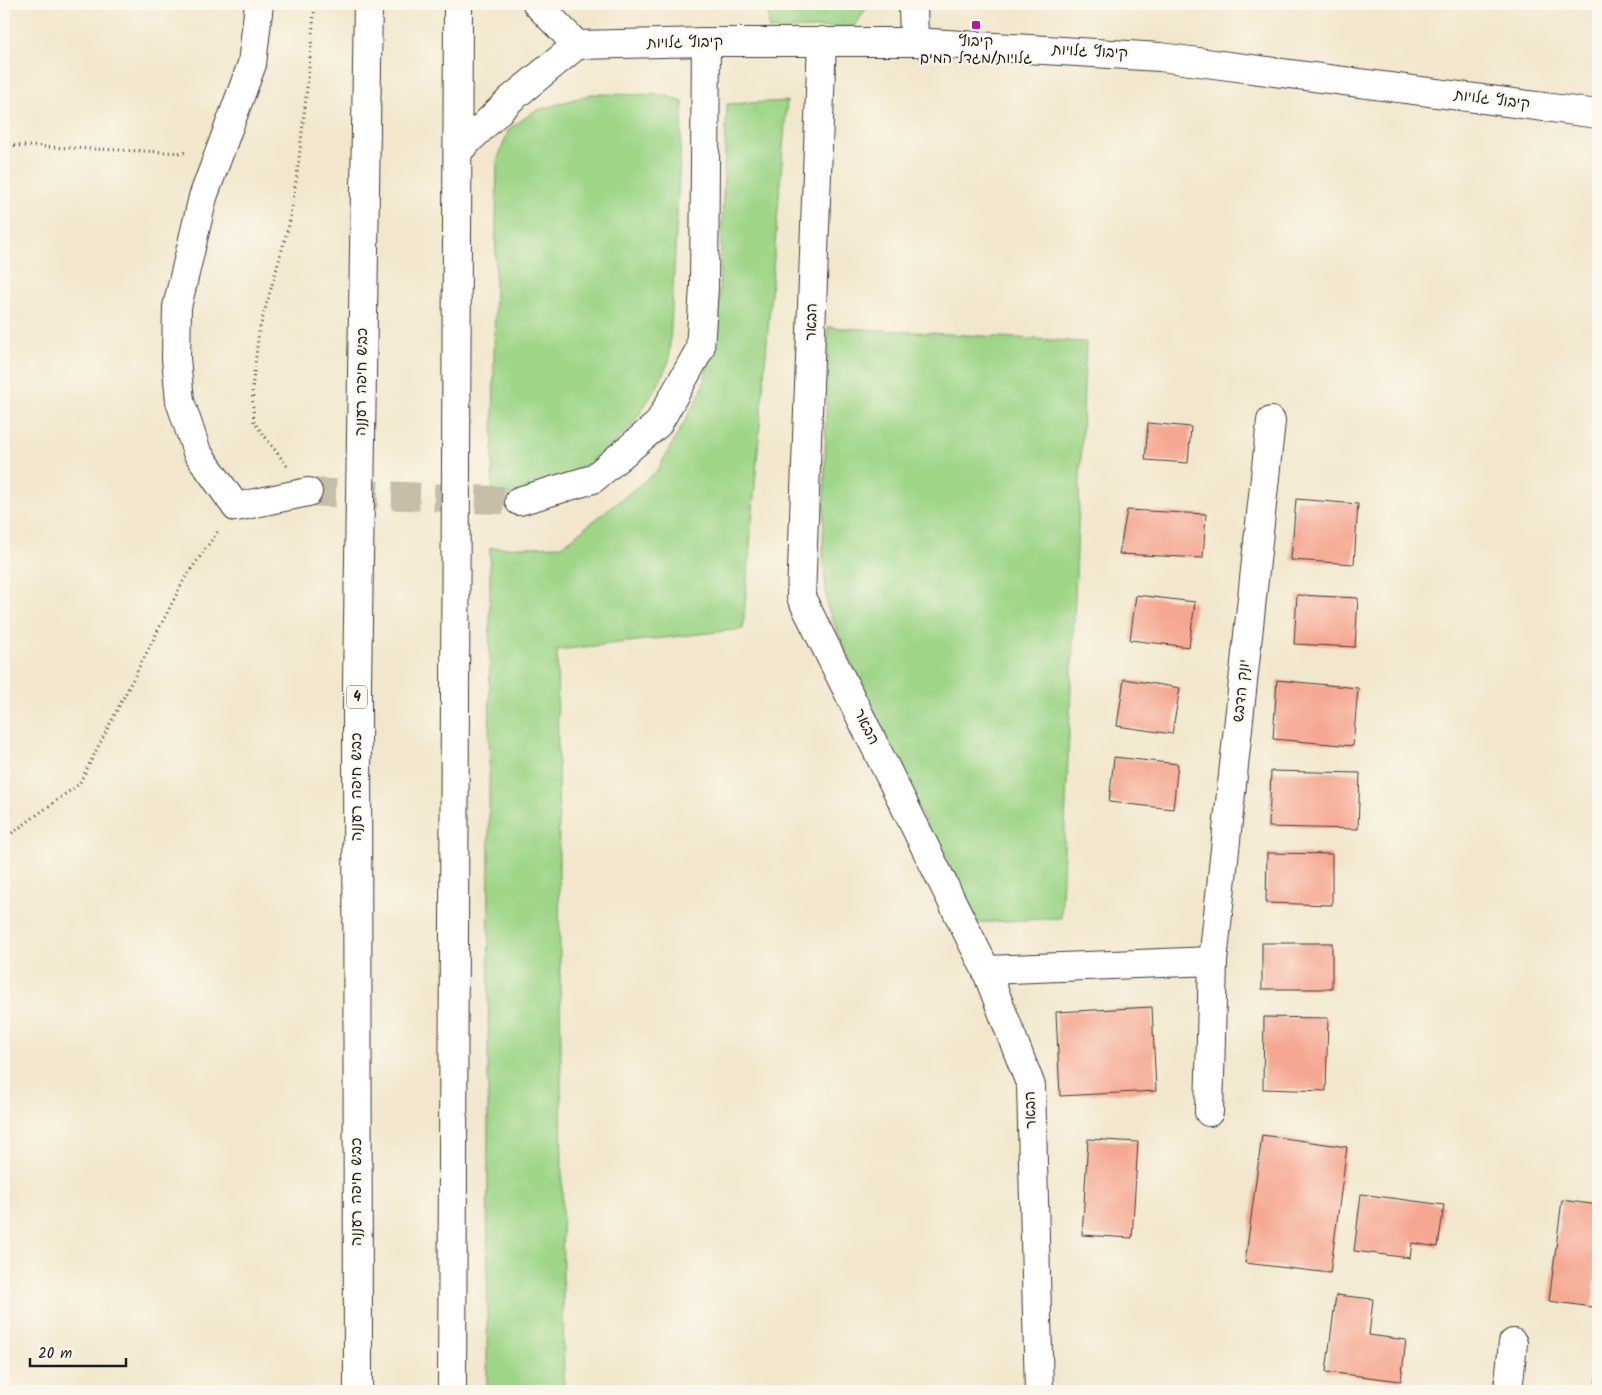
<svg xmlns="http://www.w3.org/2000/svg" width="1602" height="1395" font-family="Kalam,'Playpen Sans Hebrew',sans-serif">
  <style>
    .green { fill: #9ed587; stroke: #5d7852 }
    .building { fill: #f5a791 }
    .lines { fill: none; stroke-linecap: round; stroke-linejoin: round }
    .secondary-tunnel { stroke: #c7bea9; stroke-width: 28; stroke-dasharray: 28 14; stroke-linecap: butt }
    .street-casing { stroke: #3c3a36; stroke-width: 30 }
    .secondary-casing { stroke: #3c3a36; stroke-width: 30 }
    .highway-casing { stroke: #3c3a36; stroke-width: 30 }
    .path { stroke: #3c3a36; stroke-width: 3; stroke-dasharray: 1 4; stroke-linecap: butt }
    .street { stroke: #fff; stroke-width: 28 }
    .secondary { stroke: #fff; stroke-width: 28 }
    .highway { stroke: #fff; stroke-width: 28 }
    .poi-dot { fill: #b5179e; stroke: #fbf7ec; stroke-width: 2 }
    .labels { text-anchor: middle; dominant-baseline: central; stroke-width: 4; stroke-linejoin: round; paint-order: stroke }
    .shield { fill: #fbf7ec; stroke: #5f5e5a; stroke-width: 1 }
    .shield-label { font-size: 14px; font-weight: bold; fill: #1c1c1c }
    .poi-label { font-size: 15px; fill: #1c1c1c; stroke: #fbf7ec }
    .street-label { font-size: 15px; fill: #1c1c1c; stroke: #fbf7ec }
  </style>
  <rect width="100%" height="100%" fill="#fbf7ec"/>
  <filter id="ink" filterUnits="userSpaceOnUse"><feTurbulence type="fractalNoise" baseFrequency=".02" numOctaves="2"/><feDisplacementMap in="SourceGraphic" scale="10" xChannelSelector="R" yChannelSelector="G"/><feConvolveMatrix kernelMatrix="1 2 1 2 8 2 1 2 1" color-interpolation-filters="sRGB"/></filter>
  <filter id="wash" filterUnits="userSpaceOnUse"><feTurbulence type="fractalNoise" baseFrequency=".0096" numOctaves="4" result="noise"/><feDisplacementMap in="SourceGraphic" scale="20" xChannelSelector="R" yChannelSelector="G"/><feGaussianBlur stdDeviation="1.12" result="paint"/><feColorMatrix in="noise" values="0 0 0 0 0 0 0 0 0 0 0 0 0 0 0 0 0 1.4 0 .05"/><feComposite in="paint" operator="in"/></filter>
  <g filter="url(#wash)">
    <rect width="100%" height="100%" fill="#f2e7cc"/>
    <g class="green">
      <path d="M768,4H869L855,26L769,30Z"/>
      <path d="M592,94L665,95L683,102L669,361L658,385L631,427L588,467L516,495L492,498L497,161L509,129L535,111Z"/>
      <path d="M787,101L743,629L557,650L564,1391H487L490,548L562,546L657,471L702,390L718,319L727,104Z"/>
      <path d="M828,327L1086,342L1061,918L971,923L840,638L827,606L823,552Z"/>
    </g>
    <g id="blocks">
      <g class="building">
        <path d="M1148,423L1191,427L1188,463L1145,460Z"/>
        <path d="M1296,499L1358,504L1354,564L1291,560Z"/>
        <path d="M1127,510L1206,514L1203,558L1119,554Z"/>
        <path d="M1136,595L1195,602L1189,647L1130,640Z"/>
        <path d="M1297,595L1358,598L1355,647L1294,644Z"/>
        <path d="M1124,679L1180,688L1172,734L1117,726Z"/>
        <path d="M1277,680L1358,688L1353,746L1273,739Z"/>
        <path d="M1114,757L1178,764L1173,809L1109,802Z"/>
        <path d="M1271,771L1360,773L1358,829L1269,827Z"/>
        <path d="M1267,853L1332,854V905L1266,903Z"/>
        <rect x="1262" y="943" width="70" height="46"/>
        <path d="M1152,1007L1156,1091L1060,1096L1056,1012Z"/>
        <path d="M1264,1017L1328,1018L1326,1091L1263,1089Z"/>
        <path d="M1262,1135L1347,1147L1330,1273L1245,1263Z"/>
        <path d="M1088,1139L1138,1142L1132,1238L1082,1235Z"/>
        <path d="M1361,1194L1444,1205L1438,1247L1412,1243L1410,1258L1354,1251Z"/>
        <path d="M1562,1200L1598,1205V1257L1592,1307L1549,1301Z"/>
        <path d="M1336,1295L1373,1299L1369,1335L1406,1340L1401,1381L1326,1372Z"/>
        <path d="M1597,1369H1598V1391H1595Z"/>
      </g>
    </g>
  </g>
  <g filter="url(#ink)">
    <use href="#blocks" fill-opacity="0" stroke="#3c3a36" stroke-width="1"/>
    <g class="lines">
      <path class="secondary-tunnel" d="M308,492L519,501"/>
      <g class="street-casing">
        <g id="street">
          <path d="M913,4L914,42"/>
          <path d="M822,41L801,597L986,970L1031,1086L1039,1391"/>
          <path d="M986,970L1213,961"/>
          <path d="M1209,1112L1213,961L1271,421"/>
          <path d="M1508,1391L1513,1343"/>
        </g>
      </g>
      <g class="secondary-casing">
        <g id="secondary">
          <path d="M259,4L252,64L203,197L177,307L176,358L180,401L197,452L236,507L308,492"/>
          <path d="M577,45L706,42H914L1160,57L1598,114"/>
          <path d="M519,501L593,479L658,424L700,349L704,287L706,42"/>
        </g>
      </g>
      <g class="highway-casing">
        <g id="highway">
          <path d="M458,151L511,99L577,45L537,4"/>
          <path d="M358,1391L357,683L368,4"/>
          <path d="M452,1391L458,4"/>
        </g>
      </g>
      <g class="path">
        <path d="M4,145L188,153"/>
        <path d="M287,466L254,422L252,389L259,331L289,225L298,168L307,88L315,4"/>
        <path d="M4,839L79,784L185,578L218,531"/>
      </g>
      <use href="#street" class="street"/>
      <use href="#secondary" class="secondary"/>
      <use href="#highway" class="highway"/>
    </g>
  </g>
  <rect class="poi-dot" x="971" y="20" width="10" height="10" rx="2.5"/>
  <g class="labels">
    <rect class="shield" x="347" y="685.5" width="20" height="23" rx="4"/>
    <g class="shield-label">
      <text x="357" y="697">4</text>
    </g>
    <g class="poi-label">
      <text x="976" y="42">קיבוץ<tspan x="976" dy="17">גלויות/מגדל המים</tspan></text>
    </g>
    <g class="street-label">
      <text transform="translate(685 43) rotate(-1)">קיבוץ גלויות</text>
      <text transform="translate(1090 52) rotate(3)">קיבוץ גלויות</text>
      <text transform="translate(1492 100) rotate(7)">קיבוץ גלויות</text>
      <text transform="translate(812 322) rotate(-88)">הבאר</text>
      <text transform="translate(362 382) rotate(-89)">כביש חיפה רעננה</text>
      <text transform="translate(1242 691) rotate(-84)">יונק הדבש</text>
      <text transform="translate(866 727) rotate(64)">הבאר</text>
      <text transform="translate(357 787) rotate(-90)">כביש חיפה רעננה</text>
      <text transform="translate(1031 1110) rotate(-92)">הבאר</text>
      <text transform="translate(357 1192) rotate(-90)">כביש חיפה רעננה</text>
    </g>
  </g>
  <rect width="1602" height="1395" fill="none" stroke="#fbf7ec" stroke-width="20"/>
  <path d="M30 1358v8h96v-8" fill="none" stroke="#1c1c1c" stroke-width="2.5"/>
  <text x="38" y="1358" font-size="15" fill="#1c1c1c" stroke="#fbf7ec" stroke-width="4" paint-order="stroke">20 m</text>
</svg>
